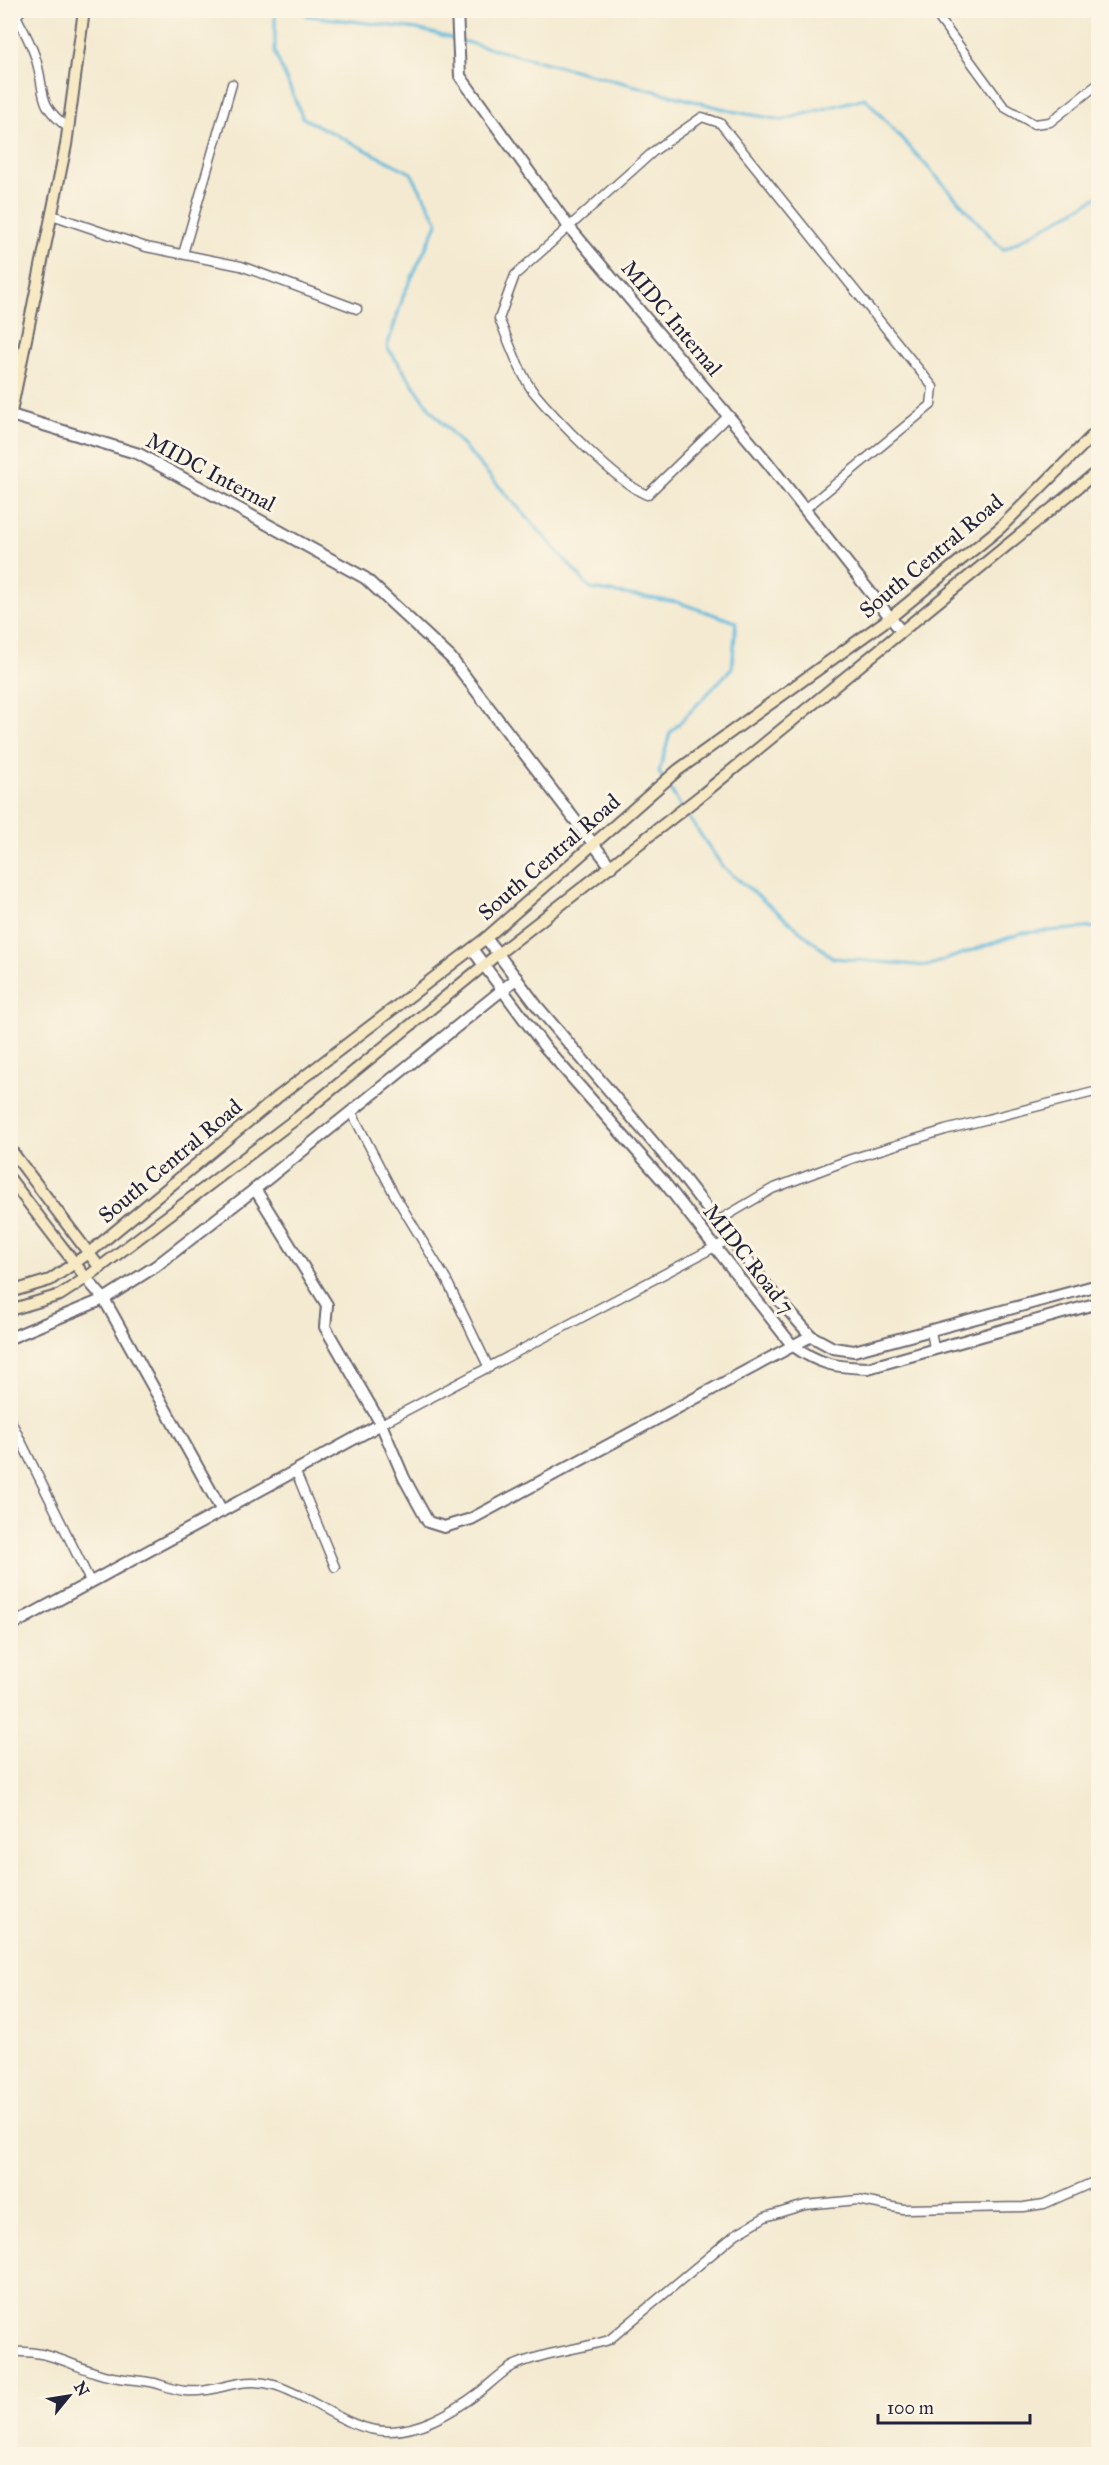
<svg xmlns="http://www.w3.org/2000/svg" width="1109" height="2465" font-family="'IM FELL Great Primer',serif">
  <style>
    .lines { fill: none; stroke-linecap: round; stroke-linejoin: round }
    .stream { stroke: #5eb8db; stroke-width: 3 }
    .minor-casing { stroke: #6c6870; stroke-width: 11 }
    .tertiary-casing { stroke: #6c6870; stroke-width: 14 }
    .secondary-casing { stroke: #6c6870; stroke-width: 14 }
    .minor { stroke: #fff; stroke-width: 8 }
    .tertiary { stroke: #fff; stroke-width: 10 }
    .secondary { stroke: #f6e9c3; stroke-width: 10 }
    .labels { text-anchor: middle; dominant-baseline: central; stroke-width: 6; stroke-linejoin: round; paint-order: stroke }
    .street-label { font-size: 22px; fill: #22223b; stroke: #fcf5e5 }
  </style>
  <rect width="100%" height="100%" fill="#fcf5e5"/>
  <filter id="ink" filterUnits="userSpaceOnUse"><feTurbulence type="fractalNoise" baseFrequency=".0167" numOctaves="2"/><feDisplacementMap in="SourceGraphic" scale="12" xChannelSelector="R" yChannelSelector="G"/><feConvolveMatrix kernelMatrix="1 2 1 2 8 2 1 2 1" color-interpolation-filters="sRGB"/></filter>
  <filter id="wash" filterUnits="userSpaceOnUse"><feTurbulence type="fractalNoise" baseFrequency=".008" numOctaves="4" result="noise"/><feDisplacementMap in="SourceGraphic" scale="24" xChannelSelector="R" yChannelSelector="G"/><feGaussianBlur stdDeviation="1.35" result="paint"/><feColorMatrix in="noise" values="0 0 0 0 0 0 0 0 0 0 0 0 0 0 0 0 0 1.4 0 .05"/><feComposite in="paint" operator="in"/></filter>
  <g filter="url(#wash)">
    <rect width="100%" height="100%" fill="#f4ead1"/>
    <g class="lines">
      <g class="stream">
        <path d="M275,10V53L303,118L411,173L438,222L404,294L387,347L431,410L591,589L677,602L736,622L732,668L670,733L659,772L663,779"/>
        <path d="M300,10L308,16L417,29L456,39"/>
        <path d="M462,41L736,112L782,120L865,98L1003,250L1098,197"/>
        <path d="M667,784L681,807"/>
        <path d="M685,812L723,867L833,958L927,966L1022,933L1098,927"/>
      </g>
    </g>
  </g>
  <g filter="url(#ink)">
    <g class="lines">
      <g class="minor-casing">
        <g id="minor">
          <path d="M933,10L1004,107L1034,124L1050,122L1098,84"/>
          <path d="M16,16C24,31 33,46 37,63C46,97 37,103 68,128"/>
          <path d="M10,22L22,10"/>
          <path d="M52,215L146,247L241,266L357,309"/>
          <path d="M183,254L232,84"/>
          <path d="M728,416L647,495C616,482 554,417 532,390C518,370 509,341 499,319L515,275L654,151L702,117L720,123L933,387L931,405L805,509"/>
          <path d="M352,1113L394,1194L447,1281L489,1368"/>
          <path d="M716,1222L772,1189L851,1159L945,1130L1098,1091"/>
          <path d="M931,1331L934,1348"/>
          <path d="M10,1419L90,1581"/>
          <path d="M381,1424L730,1239"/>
          <path d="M295,1470L335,1567"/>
          <path d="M10,2352C48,2350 63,2362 97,2373C117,2380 135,2379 155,2383C165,2386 175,2390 185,2391C219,2394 237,2375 274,2385C313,2396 349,2433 391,2431C424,2430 456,2410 481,2391C491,2383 502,2372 513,2366C544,2352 577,2350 609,2340L736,2234L765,2217L805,2205L858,2200L903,2209L1024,2207L1044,2204L1098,2180"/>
        </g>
      </g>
      <g class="tertiary-casing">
        <g id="tertiary">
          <path d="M457,10L460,76L569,227L768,463L901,631"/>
          <path d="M11,415L139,454L365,578L451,658L611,867"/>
          <path d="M486,938L537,1006L682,1176L771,1291L811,1336L833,1348L854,1351L1098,1285"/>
          <path d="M472,949L544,1046L664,1182L792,1345C820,1365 835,1367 868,1368L1098,1303"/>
          <path d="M86,1278L104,1299L222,1511L381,1424L325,1327L327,1305L255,1189L517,978"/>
          <path d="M10,1338L104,1299L156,1266L255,1189"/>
          <path d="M381,1424L404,1478L428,1522L444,1527L471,1519L811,1336"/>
          <path d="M10,1626L222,1511"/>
        </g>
      </g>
      <g class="secondary-casing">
        <g id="secondary">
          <path d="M10,417L66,145L84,10"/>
          <path d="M10,1149L100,1268"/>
          <path d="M10,1179L86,1278"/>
          <path d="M10,1292L50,1280L89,1253L279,1096L486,938L678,770L891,617L1000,528L1098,430"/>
          <path d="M10,1310L60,1295L86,1278L297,1118L499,953L704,793L1098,471"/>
        </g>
      </g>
      <use href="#minor" class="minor"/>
      <use href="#tertiary" class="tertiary"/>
      <use href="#secondary" class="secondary"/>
    </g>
  </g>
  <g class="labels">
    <g class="street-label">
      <text transform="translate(672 318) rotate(50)">MIDC Internal</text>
      <text transform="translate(211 472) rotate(28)">MIDC Internal</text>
      <text transform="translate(931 556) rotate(-40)">South Central Road</text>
      <text transform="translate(549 857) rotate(-41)">South Central Road</text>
      <text transform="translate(170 1161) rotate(-40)">South Central Road</text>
      <text transform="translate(749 1259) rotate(52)">MIDC Road 7</text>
    </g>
  </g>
  <rect width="1109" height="2465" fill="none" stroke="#fcf5e5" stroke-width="36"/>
  <g transform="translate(69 2396) rotate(60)" stroke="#fcf5e5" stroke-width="4.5" paint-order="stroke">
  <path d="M0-4.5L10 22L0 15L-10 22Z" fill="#22223b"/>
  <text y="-9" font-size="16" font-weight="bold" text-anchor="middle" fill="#22223b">N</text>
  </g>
  <path d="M878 2414v9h152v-9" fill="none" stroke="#22223b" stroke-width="3"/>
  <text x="887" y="2414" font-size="18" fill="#22223b" stroke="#fcf5e5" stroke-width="4.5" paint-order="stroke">100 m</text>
</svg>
